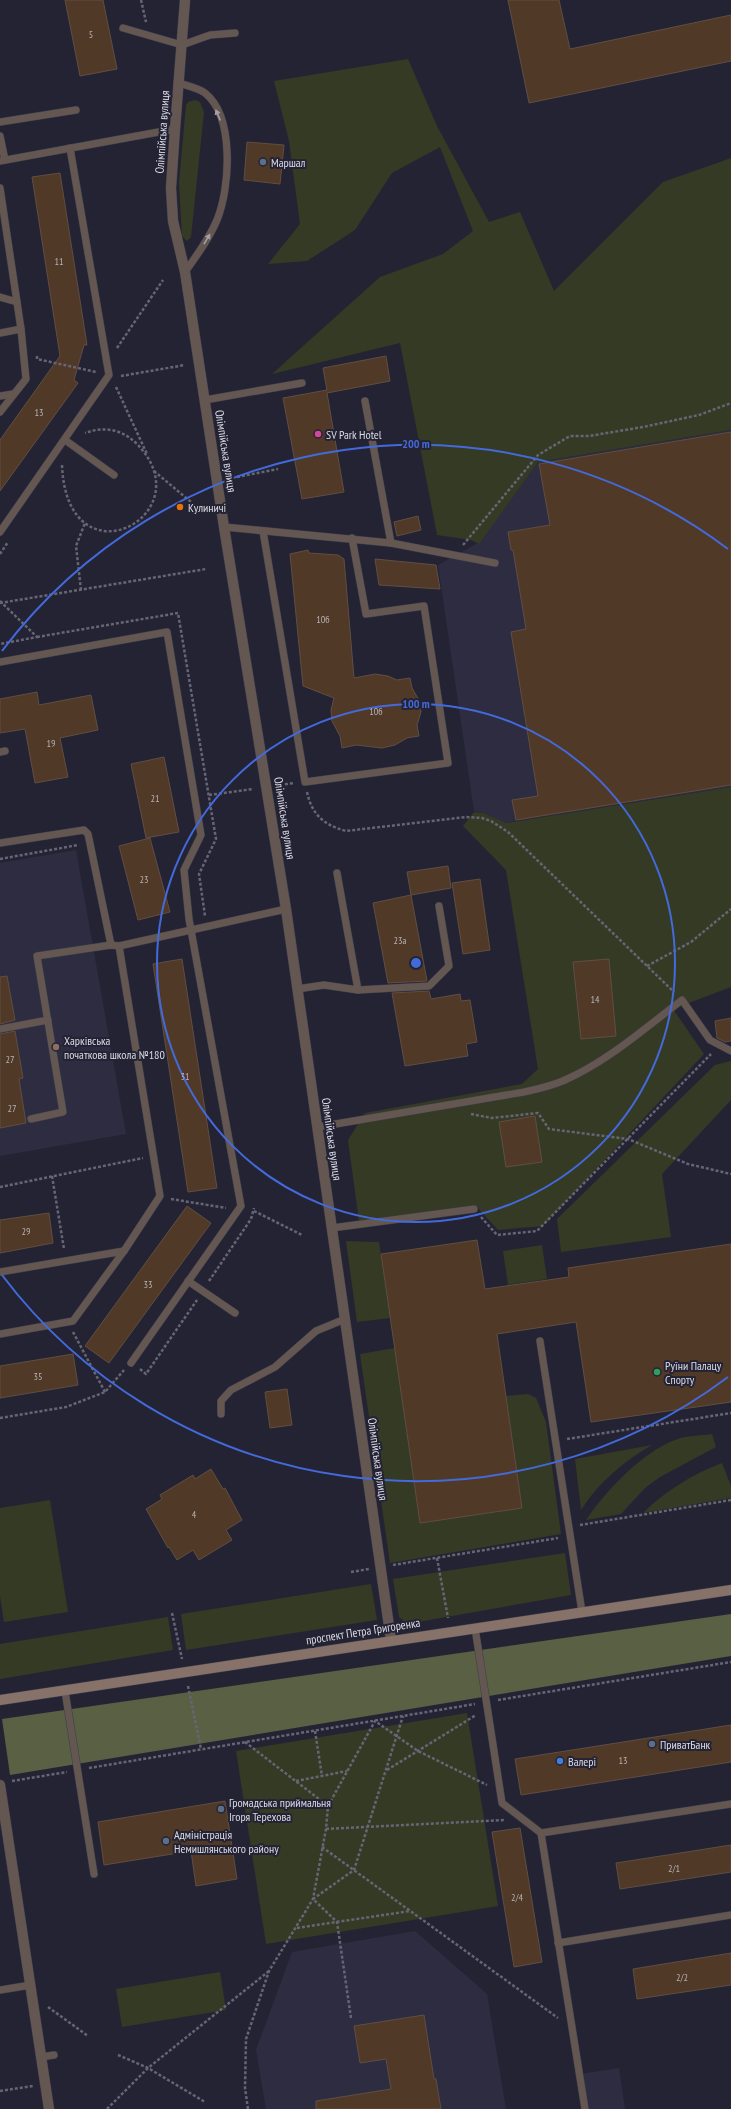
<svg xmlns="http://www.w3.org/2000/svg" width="731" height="2109" font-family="'PT Sans Narrow',sans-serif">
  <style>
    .built { fill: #2e2c41 }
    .green { fill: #353a25 }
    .forest { fill: #596044 }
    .building { fill: #513928; stroke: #604e43 }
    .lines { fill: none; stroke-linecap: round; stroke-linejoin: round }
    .service-casing { stroke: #3e3d4d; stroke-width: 8 }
    .minor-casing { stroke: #3e3d4d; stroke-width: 11 }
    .tertiary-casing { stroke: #3e3d4d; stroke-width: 11 }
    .secondary-casing { stroke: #3e3d4d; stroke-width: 11 }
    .path { stroke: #666574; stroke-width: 2.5; stroke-dasharray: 3 2; stroke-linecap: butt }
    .service { stroke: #645751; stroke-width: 7 }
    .minor { stroke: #645751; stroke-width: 10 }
    .tertiary { stroke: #645751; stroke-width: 10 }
    .secondary { stroke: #87726a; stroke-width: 10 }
    .oneway { fill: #a59fa3 }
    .ring { fill: none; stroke: #436adb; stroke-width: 2 }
    .service-dot { fill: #5c6f8a; stroke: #242334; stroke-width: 1.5 }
    .hotel-dot { fill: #d1479c; stroke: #242334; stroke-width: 1.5 }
    .food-dot { fill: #e8710a; stroke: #242334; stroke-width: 1.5 }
    .education-dot { fill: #8d6e63; stroke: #242334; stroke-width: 1.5 }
    .leisure-dot { fill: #2e9e5b; stroke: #242334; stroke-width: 1.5 }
    .shop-dot { fill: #3f7fe0; stroke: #242334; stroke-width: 1.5 }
    .labels { text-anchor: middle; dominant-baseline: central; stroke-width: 4; stroke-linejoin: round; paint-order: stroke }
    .number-label { font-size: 10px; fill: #b8b2b6 }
    .street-label { font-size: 12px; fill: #dbdae6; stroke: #242334 }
    .poi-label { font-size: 12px; fill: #dbdae6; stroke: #242334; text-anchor: start }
    .centre { fill: #436adb; stroke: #242334; stroke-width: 2 }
    .ring-label { font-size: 12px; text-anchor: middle; font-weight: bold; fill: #436adb; stroke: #242334; stroke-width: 4; stroke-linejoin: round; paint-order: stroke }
  </style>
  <rect width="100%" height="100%" fill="#242334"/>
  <g class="built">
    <path d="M731,430V787L505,823L484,813L474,811L438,565L478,543L538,462Z"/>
    <path d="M76,850L126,1134L0,1156V863Z"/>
    <path d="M415,1931L487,1994L506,2109H266L256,2050L292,1952Z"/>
    <path d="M619,2068L625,2109H586L580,2074Z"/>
  </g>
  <g class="green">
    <path d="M408,59L437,126L489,222L520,212L554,291L663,182L731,158V430L538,462L479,544L471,540L437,535L400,343L272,374L380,277L443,254L473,231L440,147L392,173L355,230L307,261L268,264L300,224L289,141L274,81Z"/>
    <path d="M195,100L200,102L204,112L191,237L187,241L182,236L179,183L186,105L188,102Z"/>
    <path d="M731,787V987L673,1009L704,1054L543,1226L498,1230L476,1206L359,1221L348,1140L365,1113L522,1084L538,1069L506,870L463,826L474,812L484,813L506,823Z"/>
    <path d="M731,1061V1100L662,1174L671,1237L561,1252L557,1219L715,1065Z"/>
    <path d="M346,1241L379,1242L390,1318L357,1322Z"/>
    <path d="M542,1245L547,1279L508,1285L503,1251Z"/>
    <path d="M395,1348L420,1523L522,1508L506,1396L528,1394L536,1398L546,1422L561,1534L390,1563L360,1354Z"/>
    <path d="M712,1434L716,1447L660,1477L645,1488L621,1514L586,1520C605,1492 642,1452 675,1440C686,1435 700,1436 712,1434Z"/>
    <path d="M652,1445C624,1461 598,1483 581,1510L575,1459Z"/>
    <path d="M722,1463L731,1486V1498L643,1513C665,1491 693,1474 722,1463Z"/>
    <path d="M50,1500L68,1612L4,1622L0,1596V1508Z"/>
    <path d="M565,1553L571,1595L418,1622L404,1621L399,1617L393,1579Z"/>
    <path d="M371,1584L377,1620L186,1650L181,1614Z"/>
    <path d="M168,1617L173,1650L0,1679V1644Z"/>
    <path d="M467,1713L498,1906L266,1944L236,1751Z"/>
    <path d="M220,1972L226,2010L122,2027L116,1989Z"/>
  </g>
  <path class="forest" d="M731,1614V1656L10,1775L2,1719Z"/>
  <g class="building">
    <path d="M65,0H103L117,69L80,76Z"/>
    <path d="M508,0H559L570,49L731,15V61L529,103Z"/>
    <path d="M247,142L284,145L280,184L244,180Z"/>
    <path d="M60,173L87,345H84L74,380L78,383L0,491V440L60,356L32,177Z"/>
    <path d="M386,356L390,381L327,393L344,492L302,499L283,398L327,390L323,368Z"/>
    <path d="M731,432V785L516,820L512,800L538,796L511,632L526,629L513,550H511L508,532L550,525L539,464Z"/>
    <path d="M418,516L421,530L397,536L394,522Z"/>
    <path d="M308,550L309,553L338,555L344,559L354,678L375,674L388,676L397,680L410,678L412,688L420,702L421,712L417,725L419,736L407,738L395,745L382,748L356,745L342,748L340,736L332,721L331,710L334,698L303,686L290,554Z"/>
    <path d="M375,559L436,565L440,589L379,585Z"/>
    <path d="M37,692L39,705L91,695L98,730L60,738L68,777L35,783L25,729L0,733V699Z"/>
    <path d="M164,757L179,832L146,838L131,764Z"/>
    <path d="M150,838L170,912L138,920L119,846Z"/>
    <path d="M448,866L451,888L411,895L407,872Z"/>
    <path d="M480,879L490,950L463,954L452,883Z"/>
    <path d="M411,895L427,981L388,983L373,903Z"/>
    <path d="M182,959L217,1188L188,1192L153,964Z"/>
    <path d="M609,959L616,1036L581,1039L573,962Z"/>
    <path d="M7,976L15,1020L0,1024V977Z"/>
    <path d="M429,991L431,999L460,994L461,1001L470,1000L477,1042L466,1044L468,1056L405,1066L392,993Z"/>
    <path d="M731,1018V1041L725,1042L717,1038L715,1021Z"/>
    <path d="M15,1031L23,1078L19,1079L26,1123L0,1128V1034Z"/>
    <path d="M535,1116L542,1162L506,1167L499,1122Z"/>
    <path d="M187,1206L211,1223L109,1363L85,1346Z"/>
    <path d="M49,1213L53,1243L0,1253V1220Z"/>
    <path d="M477,1240L485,1289L569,1277L568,1268L731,1244V1402L591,1422L576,1322L497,1334L522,1508L420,1523L381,1254Z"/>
    <path d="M73,1354L78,1385L0,1398V1366Z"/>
    <path d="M287,1389L292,1425L270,1428L265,1392Z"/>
    <path d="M211,1469L223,1489L225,1488L242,1520L226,1530L232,1540L199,1560L193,1550L177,1560L169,1547L168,1548L146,1509L162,1499L160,1495L193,1475L195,1479Z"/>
    <path d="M731,1725V1762L521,1795L515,1759Z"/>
    <path d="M225,1801L237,1879L196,1886L191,1851L104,1865L98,1822Z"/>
    <path d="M520,1828L542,1962L514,1967L492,1832Z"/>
    <path d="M731,1845V1872L620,1889L616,1863Z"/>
    <path d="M731,1953V1985L637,1999L633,1969Z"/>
    <path d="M424,2015L434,2079H436L441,2109H316V2101L391,2089L386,2059L360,2063L354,2026Z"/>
  </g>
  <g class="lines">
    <g class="service-casing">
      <g id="service">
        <path d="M123,28L182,45L210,35L235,33"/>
        <path d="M179,83C188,86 198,88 205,93C235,117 230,188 217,220C209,239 197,255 185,272"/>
        <path d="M0,122L76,110"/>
        <path d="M0,136L5,160"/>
        <path d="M0,161L175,129"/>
        <path d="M0,188L21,329L26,379L0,412"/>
        <path d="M0,297L17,302"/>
        <path d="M0,333L21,329"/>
        <path d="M0,396L13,394"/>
        <path d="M205,400L302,383"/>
        <path d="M365,401L391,543"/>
        <path d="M65,440L114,475"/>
        <path d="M224,527L391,543L495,563"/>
        <path d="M263,531L305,782L448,763L424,606L366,614L352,538"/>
        <path d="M0,532L109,375L70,148"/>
        <path d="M0,662L167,632L201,835L184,870L189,919L241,1206L131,1363"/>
        <path d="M0,752L5,751"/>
        <path d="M0,843L84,830L88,834L111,945"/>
        <path d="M337,873L358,990"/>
        <path d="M297,989L324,985L358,990L429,986L449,966L439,906"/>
        <path d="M0,1029L48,1020"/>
        <path d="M31,1119L63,1112L37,956L111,945L119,946"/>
        <path d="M318,1127L524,1092C538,1089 552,1086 565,1080C608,1061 645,1028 682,1000L710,1040L731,1051"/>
        <path d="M332,1228L474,1209"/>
        <path d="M0,1272L124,1251"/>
        <path d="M188,1281L235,1313"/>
        <path d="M0,1334L73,1321L124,1251L160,1196L119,946L286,909"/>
        <path d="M540,1341L582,1612"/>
        <path d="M221,1414V1401L231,1390L275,1367L316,1331L345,1319"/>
        <path d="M475,1628L502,1803L541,1833L585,2109"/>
        <path d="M65,1691L94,1874"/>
        <path d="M541,1833L731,1804"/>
        <path d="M558,1943L731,1915"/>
        <path d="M0,1990L31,1985"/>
        <path d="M41,2057L54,2055"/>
      </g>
    </g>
    <g class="minor-casing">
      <path id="minor" d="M0,1785L49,2109"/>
    </g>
    <g class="tertiary-casing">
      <path id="tertiary" d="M185,0L175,129L171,188L173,221L185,272L224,527L286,909L391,1640"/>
    </g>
    <g class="secondary-casing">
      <path id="secondary" d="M0,1700L731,1590"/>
    </g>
    <g class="path">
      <path d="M141,0L146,22"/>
      <path d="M117,348L163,280"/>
      <path d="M37,356V359L96,372"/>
      <path d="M121,376L185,365"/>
      <path d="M116,387L147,454"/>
      <path d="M62,465C67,588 206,515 137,444C122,429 104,426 85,433"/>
      <path d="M154,471L197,507"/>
      <path d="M237,477L278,469"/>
      <path d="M463,545L538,455L570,436H589L643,427L699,415L731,403"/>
      <path d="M0,554L8,542"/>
      <path d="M81,590L76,546L85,523"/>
      <path d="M0,601L37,637L0,644"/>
      <path d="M0,603L206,569"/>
      <path d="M37,637L178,613L216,839L199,874L205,916"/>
      <path d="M280,785L294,783"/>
      <path d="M307,792C312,815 324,825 346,831L466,817L482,818L491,821L508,832L674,992"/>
      <path d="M209,795L253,789"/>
      <path d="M0,859L78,845"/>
      <path d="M647,966L691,942L731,909"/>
      <path d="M471,1114L492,1118L538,1113L549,1129L628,1139L688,1164L731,1174"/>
      <path d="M52,1176L64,1249"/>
      <path d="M0,1187L143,1158"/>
      <path d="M171,1199L226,1208"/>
      <path d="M254,1211L302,1235"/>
      <path d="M481,1217L497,1235L537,1231L711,1054"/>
      <path d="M209,1281L251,1219L254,1208"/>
      <path d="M73,1332L105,1392"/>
      <path d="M140,1369L146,1374L197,1300"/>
      <path d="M0,1418L66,1407L105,1392L124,1370"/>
      <path d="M567,1439L731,1413"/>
      <path d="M580,1525L731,1500"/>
      <path d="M437,1558L448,1618"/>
      <path d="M393,1565L558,1538"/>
      <path d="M351,1572L369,1569"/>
      <path d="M172,1613L182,1659"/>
      <path d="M188,1686L201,1749"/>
      <path d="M498,1700L731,1662"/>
      <path d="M315,1731L322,1776"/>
      <path d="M245,1742L328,1806L375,1721L418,1751L487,1785"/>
      <path d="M89,1768L475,1704"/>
      <path d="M387,1770L476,1715"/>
      <path d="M12,1781L67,1772"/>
      <path d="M296,1781L347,1771"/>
      <path d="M326,1829L504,1820"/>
      <path d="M322,1847L558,2018"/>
      <path d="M297,1928L410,1911"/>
      <path d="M48,2007L88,2036"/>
      <path d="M351,2018L337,1922L313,1899L354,1870L403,1716"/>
      <path d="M118,2055L148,2068L205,2102"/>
      <path d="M0,2091L33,2086"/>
      <path d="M107,2109L148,2068L269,1971"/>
      <path d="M248,2109L245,2088L246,2039L269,1971L313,1899L326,1829L328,1806"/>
    </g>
    <use href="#service" class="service"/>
    <use href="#minor" class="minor"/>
    <use href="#tertiary" class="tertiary"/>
    <use href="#secondary" class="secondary"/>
  </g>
  <defs><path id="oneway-solid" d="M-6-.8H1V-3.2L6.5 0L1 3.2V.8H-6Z"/></defs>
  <g class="oneway">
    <use href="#oneway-solid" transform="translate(218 115) rotate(-113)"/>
    <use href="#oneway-solid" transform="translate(207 239) rotate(-59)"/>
  </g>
  <g class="ring">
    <circle cx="416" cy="963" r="259"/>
    <path d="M728 1377A519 519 0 0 1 2 1275M2 651A519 519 0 0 1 728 549"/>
  </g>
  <g class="service-dot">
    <circle cx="263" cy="162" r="4"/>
    <circle cx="652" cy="1744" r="4"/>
    <circle cx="221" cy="1809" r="4"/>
    <circle cx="166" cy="1841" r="4"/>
  </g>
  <circle class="hotel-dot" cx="318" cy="434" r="4"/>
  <circle class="food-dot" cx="180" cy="507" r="4"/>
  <circle class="education-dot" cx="56" cy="1047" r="4"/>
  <circle class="leisure-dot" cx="657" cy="1372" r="4"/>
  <circle class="shop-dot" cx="560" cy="1761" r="4"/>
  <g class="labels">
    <g class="number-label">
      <text x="91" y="34">5</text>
      <text x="59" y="261">11</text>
      <text x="39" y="412">13</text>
      <text x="323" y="619">10б</text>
      <text x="376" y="711">10б</text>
      <text x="51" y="743">19</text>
      <text x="155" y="798">21</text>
      <text x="144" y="879">23</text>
      <text x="400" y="940">23а</text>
      <text x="595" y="999">14</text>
      <text x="10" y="1059">27</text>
      <text x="185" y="1076">31</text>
      <text x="12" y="1108">27</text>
      <text x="26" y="1231">29</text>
      <text x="148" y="1284">33</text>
      <text x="38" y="1376">35</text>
      <text x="194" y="1514">4</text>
      <text x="623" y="1760">13</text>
      <text x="674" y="1868">2/1</text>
      <text x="517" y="1897">2/4</text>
      <text x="682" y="1977">2/2</text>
    </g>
    <g class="street-label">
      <text transform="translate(162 132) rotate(-86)">Олімпійська вулиця</text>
      <text transform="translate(226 451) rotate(81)">Олімпійська вулиця</text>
      <text transform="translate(285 818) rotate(81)">Олімпійська вулиця</text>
      <text transform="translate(332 1139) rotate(82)">Олімпійська вулиця</text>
      <text transform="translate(378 1459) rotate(82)">Олімпійська вулиця</text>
      <text transform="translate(363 1631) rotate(-9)">проспект Петра Григоренка</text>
    </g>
    <g class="poi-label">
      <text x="271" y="162">Маршал</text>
      <text x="326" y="434">SV Park Hotel</text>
      <text x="188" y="507">Кулиничі</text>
      <text x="64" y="1040">Харківська<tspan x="64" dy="14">початкова школа №180</tspan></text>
      <text x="665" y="1365">Руїни Палацу<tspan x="665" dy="14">Спорту</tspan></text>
      <text x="660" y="1744">ПриватБанк</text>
      <text x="568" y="1761">Валері</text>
      <text x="229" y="1802">Громадська приймальня<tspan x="229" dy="14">Ігоря Терехова</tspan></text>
      <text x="174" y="1834">Адміністрація<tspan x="174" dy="14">Немишлянського району</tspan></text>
    </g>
  </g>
  <circle cx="416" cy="963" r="6" class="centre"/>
  <g class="ring-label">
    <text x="416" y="448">200 m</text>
    <text x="416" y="708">100 m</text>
  </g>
</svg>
